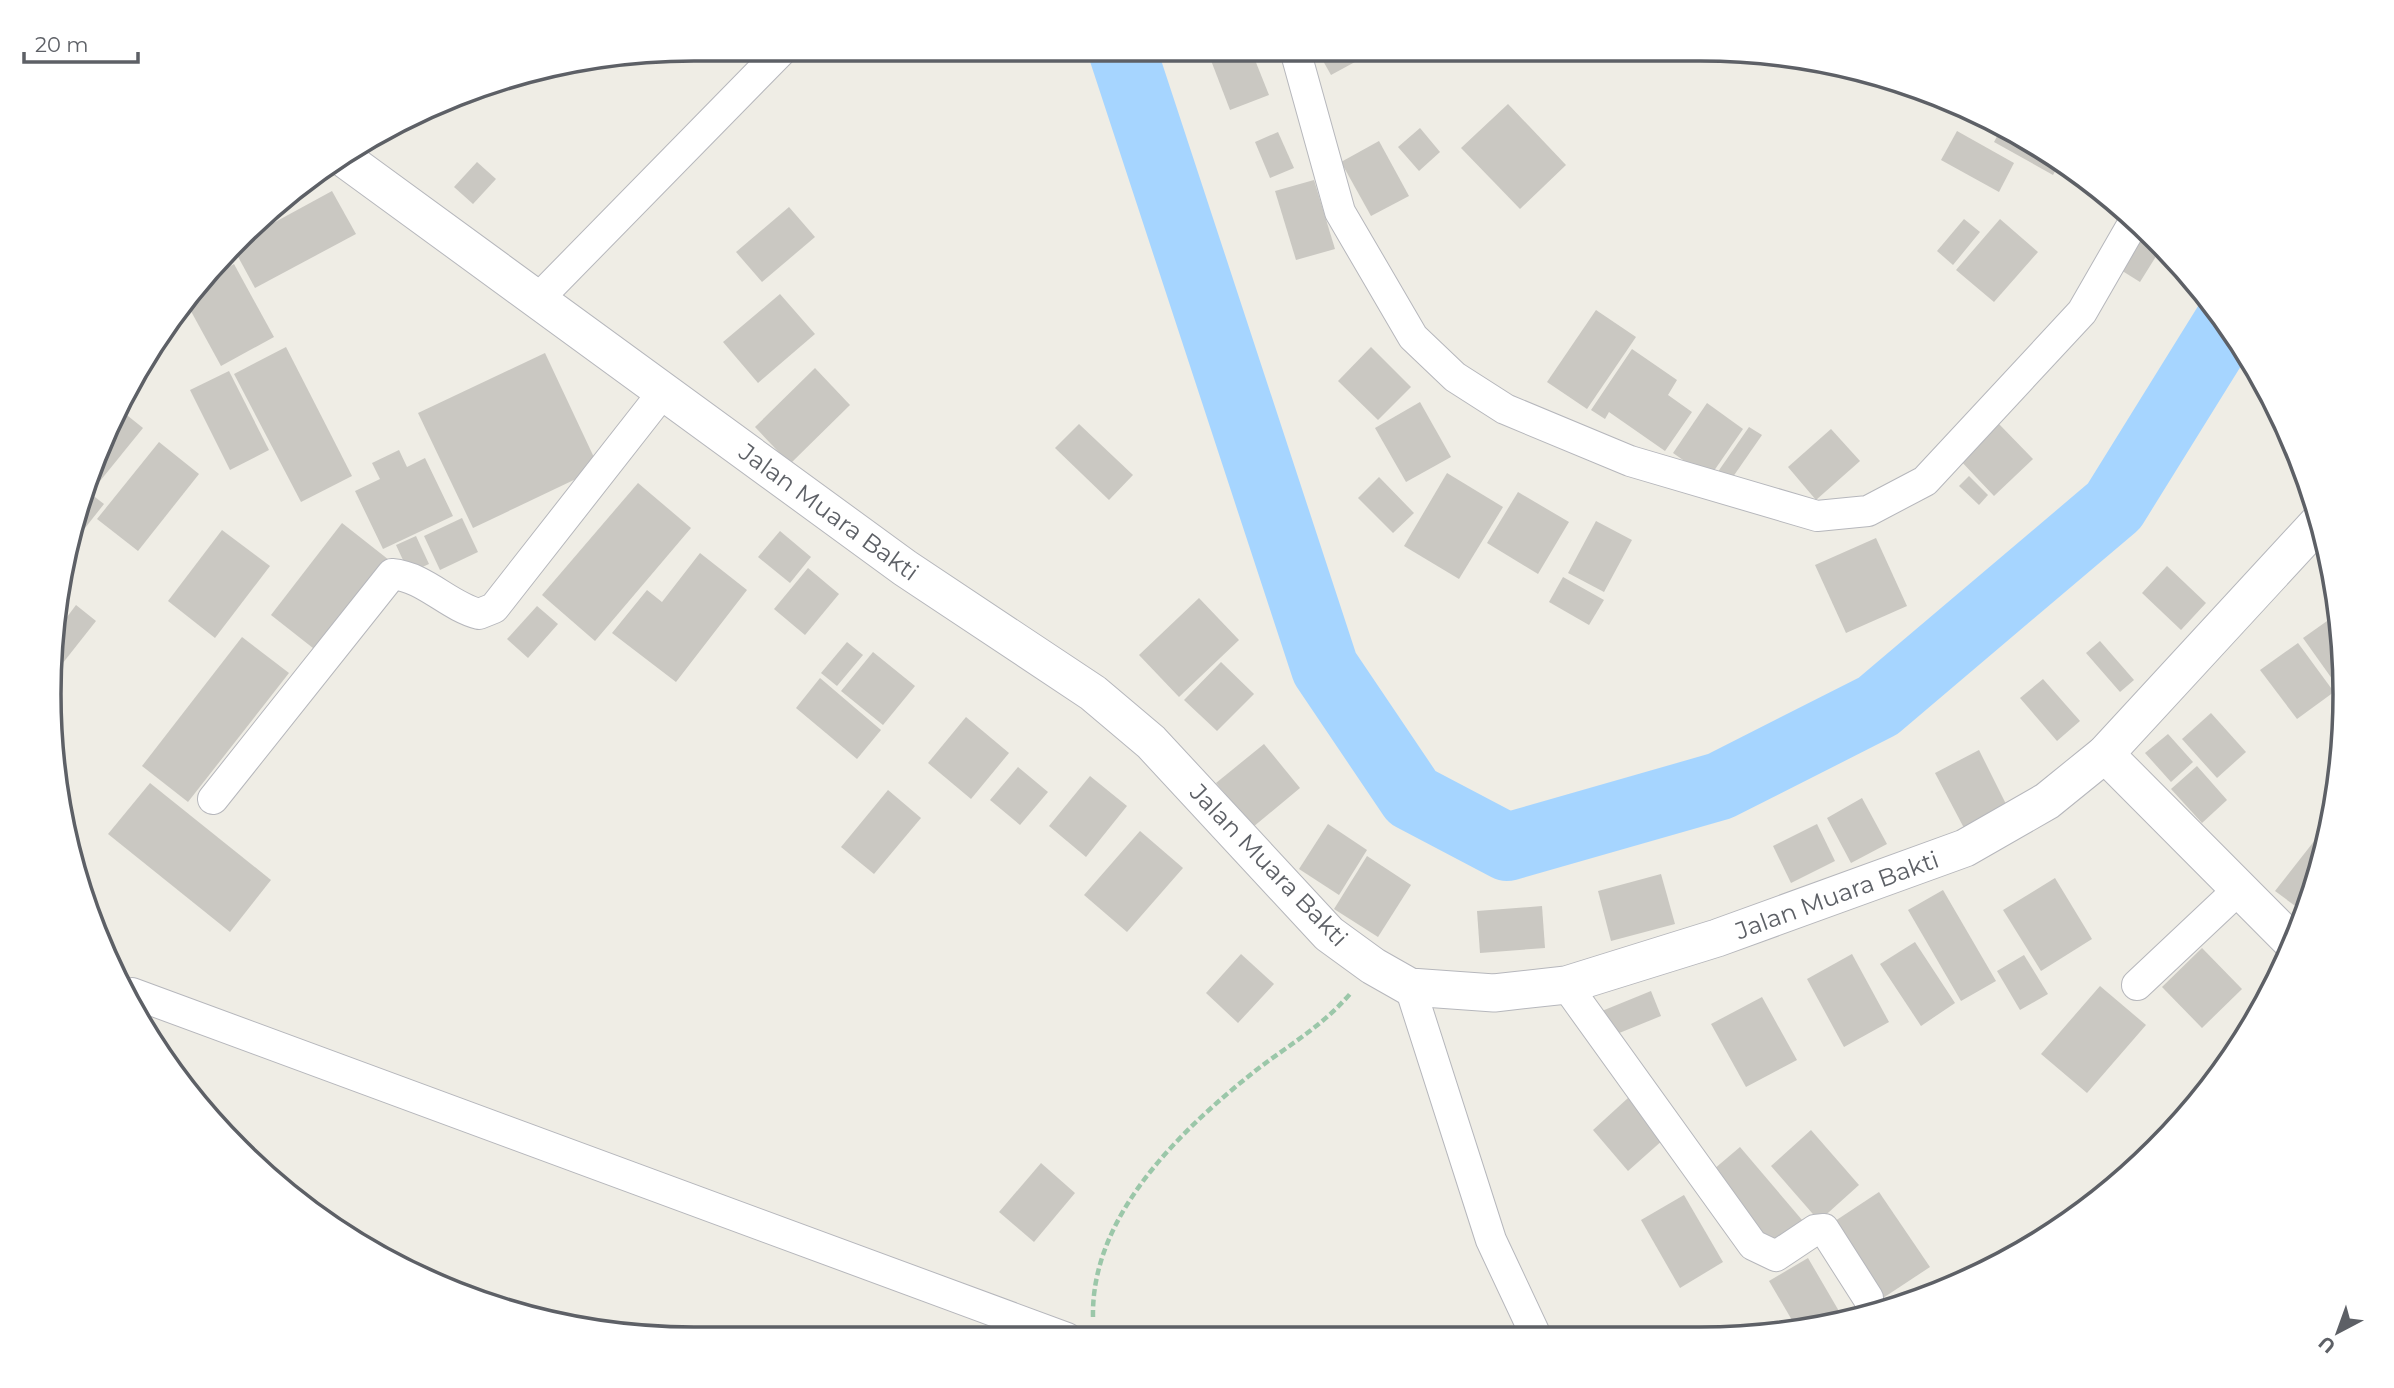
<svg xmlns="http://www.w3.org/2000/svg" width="2394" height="1388" font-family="Montserrat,sans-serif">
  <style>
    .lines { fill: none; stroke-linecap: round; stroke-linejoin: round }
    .river { stroke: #a6d5ff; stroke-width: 68 }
    .building { fill: #cac8c2 }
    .minor-casing { stroke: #b6b7bc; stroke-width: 32 }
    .tertiary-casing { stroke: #b6b7bc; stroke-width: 39 }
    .path { stroke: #9bc7a9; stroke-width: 4.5; stroke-dasharray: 7 3.5; stroke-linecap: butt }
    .minor { stroke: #fff; stroke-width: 30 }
    .tertiary { stroke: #fff; stroke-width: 37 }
    .labels { text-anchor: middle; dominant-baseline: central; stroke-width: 5; stroke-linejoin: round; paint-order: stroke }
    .street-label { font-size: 24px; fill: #5d6066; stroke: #fff }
    .rim { fill: none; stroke: #5d6066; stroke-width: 3.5 }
  </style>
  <rect width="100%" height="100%" fill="#efede5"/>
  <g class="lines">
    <path class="river" d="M1122,50L1325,668L1412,797L1507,847L1720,786L1878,706L2114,506L2227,324"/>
  </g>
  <g class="building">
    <path d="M1207,50H1251L1269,95L1230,110Z"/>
    <path d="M1317,50H1377L1331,75Z"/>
    <path d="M1508,104L1566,165L1520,209L1461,148Z"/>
    <path d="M1420,128L1440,152L1419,171L1398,147Z"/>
    <path d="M2001,129L2061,160L2053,175L1994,142Z"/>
    <path d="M1957,131L2014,163L1999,192L1941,160Z"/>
    <path d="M1278,132L1294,168L1270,178L1255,142Z"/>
    <path d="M1379,141L1409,196L1371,216L1341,162Z"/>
    <path d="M477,162L496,179L473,204L454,187Z"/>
    <path d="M1314,180L1335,249L1296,260L1275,191Z"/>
    <path d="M332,191L356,234L255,288L236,253L253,234Z"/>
    <path d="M789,207L815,237L762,282L736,252Z"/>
    <path d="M1964,219L1980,232L1953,265L1937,251Z"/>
    <path d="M2000,219L2038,252L1994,302L1956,270Z"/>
    <path d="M2135,235L2160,250L2140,282L2116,267Z"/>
    <path d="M234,264L274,337L221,366L187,304L216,274Z"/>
    <path d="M780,294L815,334L758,383L723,342Z"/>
    <path d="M1596,310L1636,337L1587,409L1547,382Z"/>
    <path d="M286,347L352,476L301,502L234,374Z"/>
    <path d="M1371,347L1411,387L1378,420L1338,381Z"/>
    <path d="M1632,349L1677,380L1668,395L1692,412L1665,451L1609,412L1605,419L1591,410Z"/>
    <path d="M545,353L599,468L473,528L418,413Z"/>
    <path d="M815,368L850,405L790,464L755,427Z"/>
    <path d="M229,371L269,450L230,470L190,390Z"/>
    <path d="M1420,402L1451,457L1406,482L1375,428Z"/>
    <path d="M1707,403L1743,429L1709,478L1673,453Z"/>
    <path d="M123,412L143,428L100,481L94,476Z"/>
    <path d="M1998,423L2033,459L1994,496L1959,459Z"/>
    <path d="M1079,424L1133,475L1109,500L1055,448Z"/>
    <path d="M1749,427L1762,435L1728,484L1715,476Z"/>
    <path d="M1831,429L1860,461L1816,500L1788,467Z"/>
    <path d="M159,442L199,474L138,551L97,519Z"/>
    <path d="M399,450L407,467L425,458L453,516L383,549L355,491L380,479L372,463Z"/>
    <path d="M1447,473L1503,507L1459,579L1404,546Z"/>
    <path d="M1969,476L1988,495L1979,505L1959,486Z"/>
    <path d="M1379,477L1414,513L1393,533L1358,498Z"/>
    <path d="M638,483L691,528L595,641L542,595Z"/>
    <path d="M87,491L104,504L85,528L74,520Z"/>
    <path d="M1518,492L1569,522L1538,574L1487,543Z"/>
    <path d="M462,518L478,552L440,570L424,536Z"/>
    <path d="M1596,521L1632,540L1604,592L1568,573Z"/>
    <path d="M342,523L389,560L318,652L271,615Z"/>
    <path d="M222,530L270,566L215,638L168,601Z"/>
    <path d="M780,531L811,557L790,583L758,557Z"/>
    <path d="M416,536L429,564L409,573L396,545Z"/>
    <path d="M1876,538L1907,606L1846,633L1815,565Z"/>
    <path d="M700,553L747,590L676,682L612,633L647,590L662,602Z"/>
    <path d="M2167,566L2206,603L2181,630L2142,593Z"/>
    <path d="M808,568L839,594L805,635L774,609Z"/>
    <path d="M1563,577L1604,600L1589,625L1549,602Z"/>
    <path d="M1199,598L1239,640L1179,697L1139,655Z"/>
    <path d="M76,605L96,621L51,678L58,629Z"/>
    <path d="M537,606L558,624L528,658L507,639Z"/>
    <path d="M2337,614L2345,694V697L2303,638Z"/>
    <path d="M242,637L289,673L188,802L142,766Z"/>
    <path d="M2100,641L2134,680L2120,692L2086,653Z"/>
    <path d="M847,642L863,655L837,686L821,673Z"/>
    <path d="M2298,643L2334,692L2297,719L2260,670Z"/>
    <path d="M873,652L915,686L883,725L841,691Z"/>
    <path d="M1221,662L1254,694L1217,731L1184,700Z"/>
    <path d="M820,678L881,730L857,759L796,708Z"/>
    <path d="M2043,679L2080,721L2057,741L2020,698Z"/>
    <path d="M2211,713L2246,752L2217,778L2182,739Z"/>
    <path d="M966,717L1009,753L971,799L928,763Z"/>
    <path d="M2168,734L2193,762L2171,782L2145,753Z"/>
    <path d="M1264,744L1300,788L1253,827L1216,783Z"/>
    <path d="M1979,750L2007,806L1964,828L1935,773Z"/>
    <path d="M2197,766L2227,800L2202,823L2171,789Z"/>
    <path d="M1018,767L1048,792L1020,825L990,800Z"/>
    <path d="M1090,776L1127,806L1086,857L1049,826Z"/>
    <path d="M150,783L271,880L230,932L108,834Z"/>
    <path d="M888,790L921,818L874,874L841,847Z"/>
    <path d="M1862,798L1887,844L1851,863L1827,818Z"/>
    <path d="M1328,824L1367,850L1339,895L1299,869Z"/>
    <path d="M1817,824L1835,861L1791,883L1773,846Z"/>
    <path d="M1140,831L1183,868L1127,932L1084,895Z"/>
    <path d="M2315,840L2324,848L2311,892L2298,908L2275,891Z"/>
    <path d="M1367,856L1411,885L1378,937L1334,909Z"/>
    <path d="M1661,874L1675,924L1611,941L1598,891Z"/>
    <path d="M2055,878L2092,939L2041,971L2003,910Z"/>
    <path d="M1943,890L1996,981L1961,1001L1908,910Z"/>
    <path d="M1542,906L1545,948L1480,953L1477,911Z"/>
    <path d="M1915,942L1955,1003L1921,1026L1880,964Z"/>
    <path d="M2202,948L2242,989L2202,1028L2162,987Z"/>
    <path d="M1241,954L1274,984L1238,1023L1206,993Z"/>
    <path d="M1852,954L1889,1022L1844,1047L1807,979Z"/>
    <path d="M2024,955L2048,994L2020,1010L1997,971Z"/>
    <path d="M2100,986L2146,1025L2087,1093L2041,1054Z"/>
    <path d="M1651,991L1661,1016L1607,1038L1597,1013Z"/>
    <path d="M1762,997L1797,1060L1746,1087L1711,1024Z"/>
    <path d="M1628,1098L1664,1139L1628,1171L1593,1130Z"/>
    <path d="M1811,1130L1859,1185L1819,1221L1771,1166Z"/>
    <path d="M1740,1147L1808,1227L1775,1255L1707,1175Z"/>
    <path d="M1041,1163L1075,1193L1034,1242L999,1212Z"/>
    <path d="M1879,1192L1930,1267L1883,1298L1832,1223Z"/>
    <path d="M1684,1195L1723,1262L1680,1288L1641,1220Z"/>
    <path d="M1808,1258L1843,1318L1796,1327L1769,1281Z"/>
  </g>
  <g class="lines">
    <g class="minor-casing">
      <g id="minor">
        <path d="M1295,50L1340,212L1413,337L1455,377L1505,409L1630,461L1817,516L1868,511L1925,481L2082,312L2135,220"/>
        <path d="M538,299L783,49"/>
        <path d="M213,799L392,574C425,577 448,606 479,614L494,608L664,391"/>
        <path d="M1566,985L1753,1245L1776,1256L1815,1230L1824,1229L1868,1298"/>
        <path d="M2137,985L2239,889"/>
        <path d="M1410,987L1491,1240L1537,1338"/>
        <path d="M132,993L1067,1338"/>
      </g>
    </g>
    <g class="tertiary-casing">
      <g id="tertiary">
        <path d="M345,159L905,568L1093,693L1151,742L1329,934L1373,966L1410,987L1494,993L1566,985L1717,938L1965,848L2047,801L2105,754L2319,522"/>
        <path d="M2105,754L2294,944"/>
      </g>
    </g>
    <path class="path" d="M1093,1317C1091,1215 1181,1130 1255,1071C1290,1044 1320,1028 1350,994"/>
    <use href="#minor" class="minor"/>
    <use href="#tertiary" class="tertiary"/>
  </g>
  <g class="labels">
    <g class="street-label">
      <text transform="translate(829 512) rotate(36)">Jalan Muara Bakti</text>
      <text transform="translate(1269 865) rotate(46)">Jalan Muara Bakti</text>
      <text transform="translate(1837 895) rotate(-20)">Jalan Muara Bakti</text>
    </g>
  </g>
  <path d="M0 0H2394V1388H0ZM694 61H1700A633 633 0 0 1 2333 694V694A633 633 0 0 1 1700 1327H694A633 633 0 0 1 61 694V694A633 633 0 0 1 694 61Z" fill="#fff" fill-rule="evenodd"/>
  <path class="rim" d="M694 61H1700A633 633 0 0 1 2333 694V694A633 633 0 0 1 1700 1327H694A633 633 0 0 1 61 694V694A633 633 0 0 1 694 61Z"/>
  <g transform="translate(2338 1332) rotate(221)" stroke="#ffffff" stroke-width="5" paint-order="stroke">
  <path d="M0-5L12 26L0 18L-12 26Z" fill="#5d6066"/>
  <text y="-10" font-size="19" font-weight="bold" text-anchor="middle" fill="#5d6066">U</text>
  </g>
  <path d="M24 52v10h114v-10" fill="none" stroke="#5d6066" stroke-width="3.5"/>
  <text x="35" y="52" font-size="21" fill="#5d6066" stroke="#ffffff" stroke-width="5" paint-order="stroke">20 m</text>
</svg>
